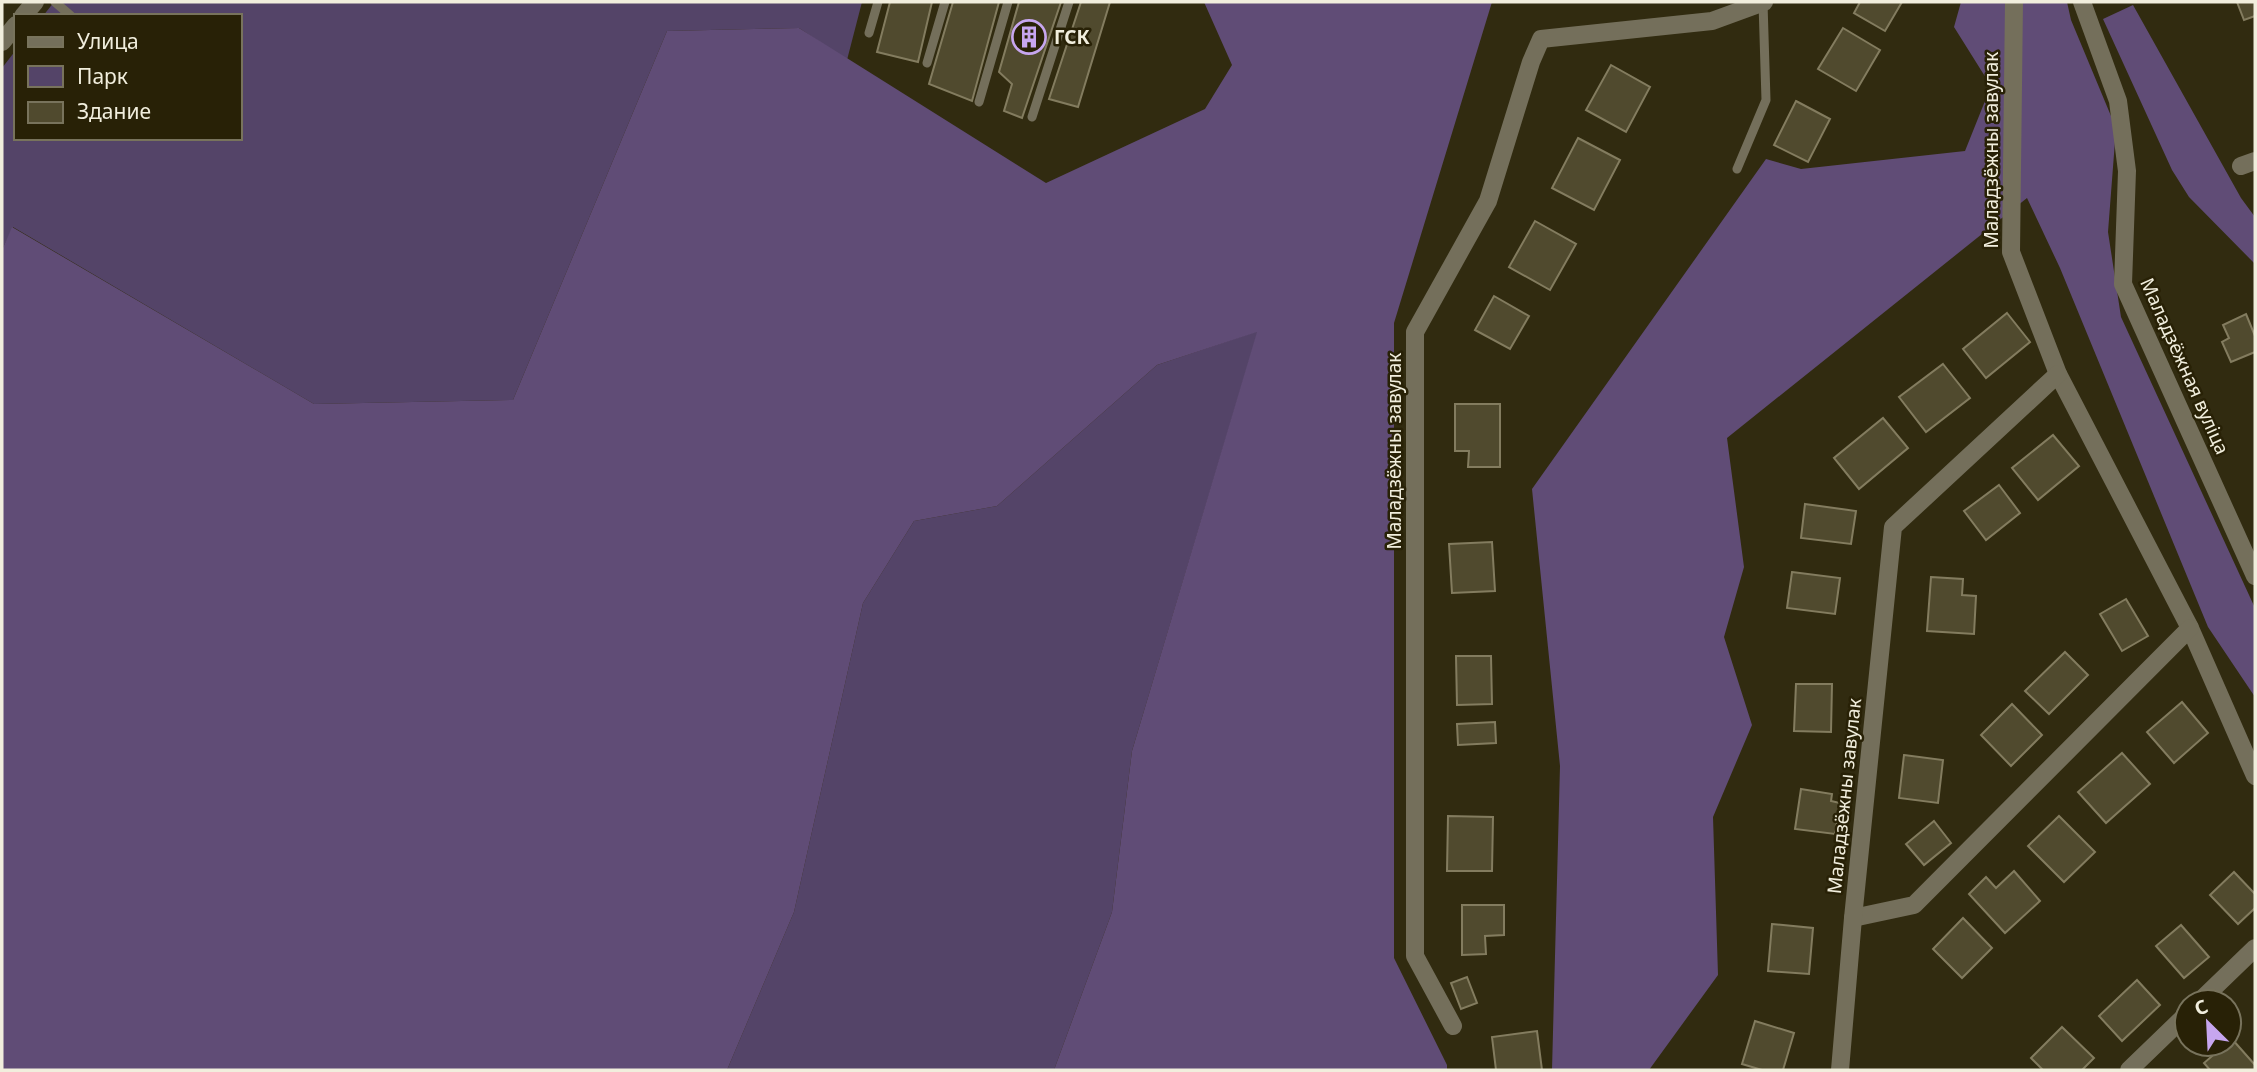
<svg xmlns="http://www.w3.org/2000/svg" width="2257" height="1072" font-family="'Noto Sans',sans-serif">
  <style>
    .green { fill: #544468 }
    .forest { fill: #604c76 }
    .building { fill: #504a2e; stroke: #837c5f; stroke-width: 2 }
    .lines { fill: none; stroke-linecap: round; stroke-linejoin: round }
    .service { stroke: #746f5b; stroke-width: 9 }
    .minor { stroke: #746f5b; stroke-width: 18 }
    .labels { text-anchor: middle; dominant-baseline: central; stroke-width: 5; stroke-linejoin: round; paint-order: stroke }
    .poi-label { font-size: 19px; font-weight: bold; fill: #f1eedd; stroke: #282106; text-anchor: start }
    .street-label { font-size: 19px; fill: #f1eedd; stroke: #282106 }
  </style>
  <rect width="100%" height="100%" fill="#312b10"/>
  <g class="green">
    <path d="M54,2H862L847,60L799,28L667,31L513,400L314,404L13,227L2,250V68L16,50V138H240V16H43Z"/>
    <path d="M1258,331L1132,751L1112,912L1054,1070H727L794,912L863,603L914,521L997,506L1157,365Z"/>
  </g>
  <g class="forest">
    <path d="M1204,2H1492L1394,323V958L1447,1065V1070H1054L1112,912L1132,751L1257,332L1157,365L997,506L914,521L863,603L794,912L727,1070H2V250L12,227L314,404L513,400L667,31L799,28L1046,183L1205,109L1232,65Z"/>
    <path d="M1961,2H2067L2071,20L2116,128L2108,232L2121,317L2255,608V697L2208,627L2060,268L2027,198L1727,438L1744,567L1724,637L1752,725L1713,817L1718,975L1649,1070H1552L1560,766L1532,489L1766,159L1801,169L1965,151L1991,86L1954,27Z"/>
    <path d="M2133,5L2241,198L2255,217V264L2189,197L2172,170L2103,19Z"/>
  </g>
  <g class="building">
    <path d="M890,2H932L918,62L877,52Z"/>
    <path d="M953,2H999L972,101L929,84Z"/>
    <path d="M1019,2H1061L1022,118L1004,111L1012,84L999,72Z"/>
    <path d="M1081,2H1110L1078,107L1049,99Z"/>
    <path d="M1860,2H1902L1885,31L1854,13Z"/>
    <path d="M2237,2H2255V16L2244,20Z"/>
    <path d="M1843,28L1880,50L1856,91L1818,69Z"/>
    <path d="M1611,65L1650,87L1626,132L1586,110Z"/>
    <path d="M1796,101L1830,119L1808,162L1774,145Z"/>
    <path d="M1578,138L1620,160L1594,210L1552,188Z"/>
    <path d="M1535,221L1576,244L1550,290L1509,267Z"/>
    <path d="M1494,296L1529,316L1510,349L1475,330Z"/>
    <path d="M2007,313L2030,342L1986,378L1963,349Z"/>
    <path d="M2246,314L2255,336V352L2231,362L2222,342L2229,338L2223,325Z"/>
    <path d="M1943,364L1970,398L1926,432L1899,397Z"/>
    <path d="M1455,404H1500V467H1468L1469,451H1455Z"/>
    <path d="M1883,418L1908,448L1859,489L1834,458Z"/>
    <path d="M2053,435L2079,466L2038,500L2012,468Z"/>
    <path d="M1999,485L2020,513L1986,540L1964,511Z"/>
    <path d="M1805,504L1856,511L1851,544L1801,538Z"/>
    <path d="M1492,542L1495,591L1452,593L1449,544Z"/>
    <path d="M1792,572L1840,578L1835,614L1787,608Z"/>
    <path d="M1931,577L1963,579L1962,595L1976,596L1974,634L1927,631Z"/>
    <path d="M2126,599L2148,636L2122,651L2100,614Z"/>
    <path d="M2065,652L2088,675L2049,714L2025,691Z"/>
    <path d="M1456,656H1491L1492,704L1457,705Z"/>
    <path d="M1796,684H1832L1831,732L1794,731Z"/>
    <path d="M2182,702L2208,733L2174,763L2147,732Z"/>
    <path d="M2012,704L2042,735L2011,766L1981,735Z"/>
    <path d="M1495,722L1496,743L1458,745L1457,724Z"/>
    <path d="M2122,753L2150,784L2106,823L2078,792Z"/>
    <path d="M1904,755L1943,760L1938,803L1899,798Z"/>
    <path d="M1801,789L1832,794L1831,801L1840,803L1835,834L1795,829Z"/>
    <path d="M1448,816L1493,817L1492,871H1447Z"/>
    <path d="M2059,816L2095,852L2064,882L2028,846Z"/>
    <path d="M1934,821L1951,843L1924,865L1906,844Z"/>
    <path d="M2014,871L2040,901L2005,933L1969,894L1986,877L1996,888Z"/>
    <path d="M2234,872L2255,894V908L2238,924L2210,895Z"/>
    <path d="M1462,905H1504V935L1485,936L1486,954L1462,955Z"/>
    <path d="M1963,918L1992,948L1962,978L1933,949Z"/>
    <path d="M1772,924L1813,928L1809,974L1768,971Z"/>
    <path d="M2181,925L2209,957L2184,978L2156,946Z"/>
    <path d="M1467,977L1477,1003L1461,1009L1451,983Z"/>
    <path d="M2137,980L2160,1005L2122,1041L2099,1016Z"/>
    <path d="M1755,1021L1794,1033L1783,1070H1762L1742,1064Z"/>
    <path d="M2062,1027L2094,1058L2082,1070H2043L2031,1058Z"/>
    <path d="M1537,1031L1542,1070H1496L1492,1037Z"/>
    <path d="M2232,1039L2255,1065V1070H2210L2204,1063L2226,1044H2229Z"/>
  </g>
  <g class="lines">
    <g class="service">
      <path d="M55,2L71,16"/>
      <path d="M869,33L878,2"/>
      <path d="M927,63L945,2"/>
      <path d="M979,102L1008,2"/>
      <path d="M1032,117L1069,2"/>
      <path d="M1737,169L1766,100L1763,3"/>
    </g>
    <g class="minor">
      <path d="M2014,2L2011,252L2058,374L2190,628L2255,776"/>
      <path d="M2082,2L2118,101L2127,171L2123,284L2255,576"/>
      <path d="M23,16L35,2"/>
      <path d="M2,42L16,25"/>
      <path d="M2241,166L2255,161"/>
      <path d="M1853,918L1914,905L2190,628"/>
      <path d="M2199,1002L2255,948"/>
      <path d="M1453,1026L1415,956V332L1488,201L1531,62L1541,39L1712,21L1764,2"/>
      <path d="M1840,1070L1853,918L1893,527L2058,374"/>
      <path d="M2129,1070L2187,1014"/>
    </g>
  </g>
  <defs>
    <g id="building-ring" transform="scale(1.75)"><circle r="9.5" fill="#282106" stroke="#c7a6ef" stroke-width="1.5"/><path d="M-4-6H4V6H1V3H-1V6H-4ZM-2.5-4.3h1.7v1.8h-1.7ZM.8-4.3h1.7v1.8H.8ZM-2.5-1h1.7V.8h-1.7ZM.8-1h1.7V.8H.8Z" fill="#c7a6ef"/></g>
  </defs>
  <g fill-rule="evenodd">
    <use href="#building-ring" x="1029" y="37"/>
  </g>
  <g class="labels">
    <g class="poi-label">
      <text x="1054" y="37">ГСК</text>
    </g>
    <g class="street-label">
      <text transform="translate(1991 150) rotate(-90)">Маладзёжны завулак</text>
      <text transform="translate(2185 366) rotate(66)">Маладзёжная вуліца</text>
      <text transform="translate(1394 451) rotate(-90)">Маладзёжны завулак</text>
      <text transform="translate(1844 796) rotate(-84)">Маладзёжны завулак</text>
    </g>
  </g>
  <rect width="2257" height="1072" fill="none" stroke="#f1eedd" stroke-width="7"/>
  <rect x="14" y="14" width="228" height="126" fill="#282106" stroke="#78735c" stroke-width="2"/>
  <rect x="28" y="37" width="35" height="10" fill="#746f5b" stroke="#78735c" stroke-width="2"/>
  <text x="77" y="49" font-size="21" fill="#f1eedd">Улица</text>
  <rect x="28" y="66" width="35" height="21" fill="#544468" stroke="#78735c" stroke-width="2"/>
  <text x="77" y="84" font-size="21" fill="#f1eedd">Парк</text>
  <rect x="28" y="102" width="35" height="21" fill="#504a2e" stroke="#78735c" stroke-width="2"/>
  <text x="77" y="119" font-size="21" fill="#f1eedd">Здание</text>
  <g transform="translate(2208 1023) rotate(336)"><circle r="33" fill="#282106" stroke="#78735c" stroke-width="2"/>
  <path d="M0-5L12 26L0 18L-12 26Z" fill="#c7a6ef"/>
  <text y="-10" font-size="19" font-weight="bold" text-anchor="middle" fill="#f1eedd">С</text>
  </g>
</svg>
